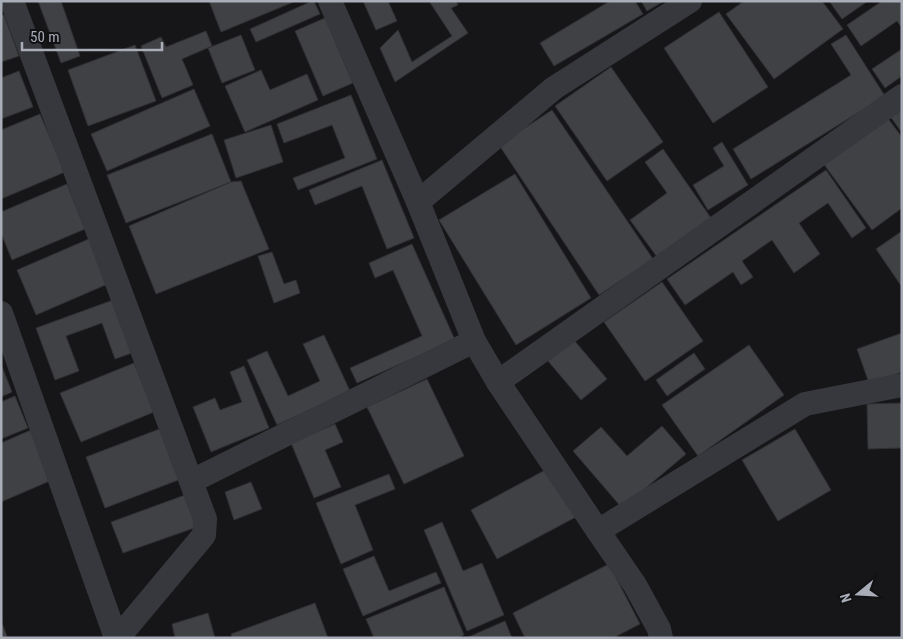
<svg xmlns="http://www.w3.org/2000/svg" width="903" height="639" font-family="'Roboto Condensed',sans-serif">
  <style>
    .building { fill: #404145; stroke: #303034 }
    .lines { fill: none; stroke-linecap: round; stroke-linejoin: round }
    .minor { stroke: #37383d; stroke-width: 24 }
  </style>
  <rect width="100%" height="100%" fill="#161618"/>
  <g class="building">
    <path d="M38,1H61L80,56L61,63Z"/>
    <path d="M209,1H296L221,32Z"/>
    <path d="M312,1H314L320,14L256,42L250,29Z"/>
    <path d="M363,1H388L397,21L376,30Z"/>
    <path d="M429,1H456L458,5L451,8L468,33L395,82L380,48L398,30L412,62L452,36Z"/>
    <path d="M610,1H635L643,14L554,66L540,43Z"/>
    <path d="M641,1H664L647,11Z"/>
    <path d="M744,1H822L843,29L774,79L726,14Z"/>
    <path d="M829,1H868L842,19Z"/>
    <path d="M882,1H902V28L897,21L861,46L847,25Z"/>
    <path d="M719,12L768,87L713,123L664,48Z"/>
    <path d="M1,15H4L19,56L1,62Z"/>
    <path d="M325,18L353,83L323,96L295,31Z"/>
    <path d="M206,31L212,46L182,59L193,85L162,98L141,46L161,37L166,47Z"/>
    <path d="M241,35L255,70L222,83L208,48Z"/>
    <path d="M846,35L885,96L751,179L733,149L851,75L831,44Z"/>
    <path d="M135,45L156,101L88,126L68,70Z"/>
    <path d="M902,49V76L885,88L872,69Z"/>
    <path d="M611,67L663,142L607,181L555,106Z"/>
    <path d="M261,70L270,90L307,74L318,100L245,132L225,86Z"/>
    <path d="M19,71L33,107L1,119V78Z"/>
    <path d="M194,89L210,126L107,171L91,134Z"/>
    <path d="M351,95L377,159L298,190L293,178L345,158L332,125L284,143L277,124Z"/>
    <path d="M902,108V133L890,116Z"/>
    <path d="M552,110L653,259L599,295L499,145Z"/>
    <path d="M40,114L65,172L1,199V130Z"/>
    <path d="M886,116L902,137V208L872,230L823,163Z"/>
    <path d="M271,125L283,162L236,178L224,140Z"/>
    <path d="M212,134L231,182L126,223L107,175Z"/>
    <path d="M722,142L748,185L708,210L693,185L724,166L713,148Z"/>
    <path d="M663,149L711,218L657,257L630,220L667,193L645,162Z"/>
    <path d="M382,160L414,238L387,249L362,186L315,205L309,190Z"/>
    <path d="M826,170L866,228L852,238L828,203L799,223L820,254L794,273L772,240L742,261L753,277L741,285L733,272L685,305L667,279Z"/>
    <path d="M515,174L591,298L516,345L439,220Z"/>
    <path d="M241,181L269,249L156,294L129,226L231,182Z"/>
    <path d="M67,184L85,229L12,260L1,233V212Z"/>
    <path d="M902,231V287L876,249Z"/>
    <path d="M91,238L110,283L36,315L17,270Z"/>
    <path d="M412,244L455,340L357,383L350,368L422,336L393,270L375,278L369,263Z"/>
    <path d="M272,252L284,284L296,280L300,293L274,303L258,256Z"/>
    <path d="M662,282L703,341L645,381L604,322Z"/>
    <path d="M113,300L132,353L115,359L102,323L66,336L79,371L55,380L36,328Z"/>
    <path d="M902,333V372L869,383L857,349Z"/>
    <path d="M324,335L350,391L277,425L247,360L267,351L288,396L320,381L303,344Z"/>
    <path d="M573,339L607,379L581,400L548,361Z"/>
    <path d="M749,345L784,395L698,456L662,405Z"/>
    <path d="M694,353L705,369L667,396L656,380Z"/>
    <path d="M134,363L154,412L81,442L60,393Z"/>
    <path d="M1,364L12,392L1,397Z"/>
    <path d="M244,366L269,428L211,452L193,407L215,398L220,410L242,402L230,372Z"/>
    <path d="M427,379L464,456L404,484L367,407Z"/>
    <path d="M15,396L28,428L1,439V402Z"/>
    <path d="M902,403V448L868,449L867,404Z"/>
    <path d="M335,424L343,442L325,450L341,487L314,498L291,443Z"/>
    <path d="M662,426L686,454L622,508L573,451L601,427L627,456Z"/>
    <path d="M162,428L181,479L105,508L86,457Z"/>
    <path d="M795,429L831,490L778,521L742,460Z"/>
    <path d="M31,430L52,480L1,502V443Z"/>
    <path d="M549,468L576,517L497,559L471,510Z"/>
    <path d="M389,474L395,489L355,505L373,550L341,564L316,503Z"/>
    <path d="M251,482L262,509L234,520L225,492Z"/>
    <path d="M185,495L197,527L123,553L111,522Z"/>
    <path d="M442,522L463,571L482,563L504,615L467,631L424,530Z"/>
    <path d="M374,556L389,591L436,572L441,583L363,616L343,569Z"/>
    <path d="M609,564L640,624L613,638H525L513,613Z"/>
    <path d="M444,587L464,635L458,638H374L366,619Z"/>
    <path d="M315,603L328,638H232L231,634Z"/>
    <path d="M208,613L215,638H175L172,624Z"/>
    <path d="M1,621L7,636L2,638H1Z"/>
    <path d="M505,621L512,638H466Z"/>
  </g>
  <g class="lines">
    <g class="minor">
      <path d="M12,1L205,519L204,535L118,638"/>
      <path d="M330,1L418,202L474,341L498,382L598,531L635,585L659,629L661,638"/>
      <path d="M418,202L554,88L690,1"/>
      <path d="M1,313L116,638"/>
      <path d="M498,382L902,96"/>
      <path d="M192,481L474,341"/>
      <path d="M598,531L805,404L902,385"/>
    </g>
  </g>
  <rect width="903" height="639" fill="none" stroke="#a8adb8" stroke-width="5"/>
  <g transform="translate(858 594) rotate(252)" stroke="#111113" stroke-width="4" paint-order="stroke">
  <path d="M0-4L9 19L0 12L-9 19Z" fill="#a8adb8"/>
  <text y="-8" font-size="14" font-weight="bold" text-anchor="middle" fill="#a8adb8">N</text>
  </g>
  <path d="M22 42v8h140v-8" fill="none" stroke="#a8adb8" stroke-width="2.5"/>
  <text x="30" y="42" font-size="15" fill="#a8adb8" stroke="#111113" stroke-width="4" paint-order="stroke">50 m</text>
</svg>
